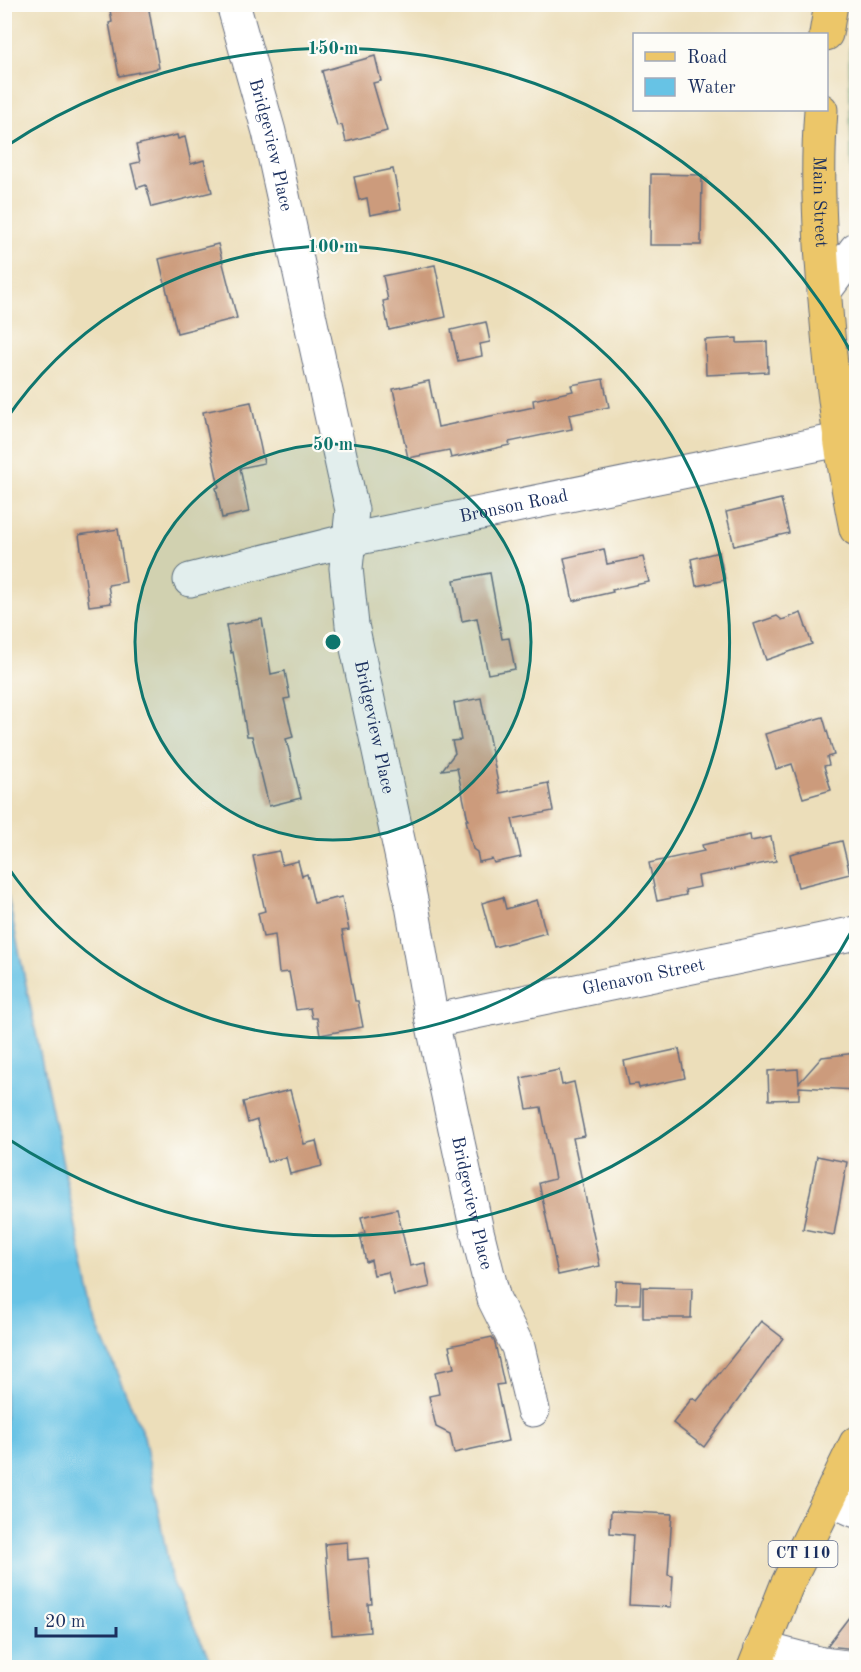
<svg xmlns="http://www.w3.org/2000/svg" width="861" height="1672" font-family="'Old Standard TT',serif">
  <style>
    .green { fill: #97cf82; stroke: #597f70; stroke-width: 1.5 }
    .water { fill: #67c3e5; stroke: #4179a2; stroke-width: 1.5 }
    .building { fill: #cc9b7b }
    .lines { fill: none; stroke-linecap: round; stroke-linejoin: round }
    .minor-casing { stroke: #646c7e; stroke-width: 35 }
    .major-casing { stroke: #646c7e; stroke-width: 35 }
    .minor { stroke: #fff; stroke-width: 33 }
    .major { stroke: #ecc669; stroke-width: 33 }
    .ring { fill: none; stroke: #0f766e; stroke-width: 3 }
    .labels { text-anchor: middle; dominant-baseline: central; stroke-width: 4.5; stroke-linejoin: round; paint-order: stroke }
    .shield { fill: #fdfcf7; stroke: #5f6c8c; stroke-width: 1.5 }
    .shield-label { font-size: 16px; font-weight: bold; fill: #1b2f5e }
    .street-label { font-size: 18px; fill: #1b2f5e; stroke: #fdfcf7 }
    .centre { fill: #0f766e; stroke: #fdfcf7; stroke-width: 3 }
    .ring-label { font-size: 18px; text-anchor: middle; font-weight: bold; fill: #0f766e; stroke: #fdfcf7; stroke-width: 4.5; stroke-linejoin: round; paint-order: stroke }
  </style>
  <rect width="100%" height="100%" fill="#fdfcf7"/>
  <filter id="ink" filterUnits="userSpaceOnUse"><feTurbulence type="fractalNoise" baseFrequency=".0167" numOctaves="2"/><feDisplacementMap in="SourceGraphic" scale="12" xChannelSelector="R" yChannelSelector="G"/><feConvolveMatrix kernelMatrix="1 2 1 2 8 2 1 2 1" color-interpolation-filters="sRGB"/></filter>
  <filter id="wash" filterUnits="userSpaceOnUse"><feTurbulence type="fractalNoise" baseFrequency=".008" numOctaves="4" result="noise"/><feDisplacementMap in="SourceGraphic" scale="24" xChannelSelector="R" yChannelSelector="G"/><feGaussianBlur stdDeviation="1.35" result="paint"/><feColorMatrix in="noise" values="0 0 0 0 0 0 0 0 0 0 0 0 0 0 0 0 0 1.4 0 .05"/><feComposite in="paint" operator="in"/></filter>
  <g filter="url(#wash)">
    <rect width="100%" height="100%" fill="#ecdeba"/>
    <path class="green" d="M856,7V194L852,205L849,52Z"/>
    <path class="water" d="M5,883L96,1324L144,1436L172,1583L214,1667H5Z"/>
    <g id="blocks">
      <g class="building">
        <path d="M109,4H148L159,68L119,76L109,23L112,22Z"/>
        <path d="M375,56L381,81L373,83L387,131L346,142L342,125L337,126L322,71Z"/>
        <path d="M177,135L178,139L185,137L191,164L204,160L212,192L152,207L146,185L137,188L131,164L140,162L136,145Z"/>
        <path d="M393,169L401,209L370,215L367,198L359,200L354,177Z"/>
        <path d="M651,174L702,175L701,245H650Z"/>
        <path d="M218,244L237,318L177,333L159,259Z"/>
        <path d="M435,265L446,317L389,330L383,301L388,300L383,276Z"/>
        <path d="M486,322L490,342L480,344L482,356L458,361L451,330Z"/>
        <path d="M737,338V343L767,342L768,372L706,375L705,340Z"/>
        <path d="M603,379L609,407L569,415L572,429L509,442L510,445L451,458L449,450L408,458L393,389L429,381L438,427L534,407L533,400L573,391L571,385Z"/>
        <path d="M251,402L264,463L240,468L249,512L222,518L216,488L219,487L203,412Z"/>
        <path d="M781,499L789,533L734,546L726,512Z"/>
        <path d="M118,529L126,582L108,585L111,603L89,606L79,535Z"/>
        <path d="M604,549L607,564L643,557L649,582L612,590L613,592L573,601L564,558Z"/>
        <path d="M719,552L725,580L696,586L691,559Z"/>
        <path d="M490,573L502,639L509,638L515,669L488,674L477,618L462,621L454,580Z"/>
        <path d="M801,613L812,644L766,660L754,624L777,616L782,620Z"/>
        <path d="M262,619L271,674L285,671L290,698L284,699L293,737L286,739L301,798L269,806L252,736H247L233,652L231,653L226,625Z"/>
        <path d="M481,698L500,793L548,783L553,811L512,819L521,857L494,863L492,859L479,862L477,852L473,849L466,820H468L457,768L442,770L455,753L452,741L461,740L454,703Z"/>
        <path d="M823,717L834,755L827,757L829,765L824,766L831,790L803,798L792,764L776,769L765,734Z"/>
        <path d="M750,835L751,841L771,837L776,861L698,876L700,887L685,890L686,895L657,901L649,863L704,851L702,845Z"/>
        <path d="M842,841L850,874L798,887L790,854Z"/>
        <path d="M279,851L282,865L298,861L302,876L307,874L314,903L342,897L349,930L342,931L355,1001H358L363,1027L320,1035L317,1018H312L310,1008L296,1010L289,972L279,973L275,935L263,937L258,913L265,911L253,856Z"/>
        <path d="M503,897L506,909L537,900L546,933L494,947L482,903Z"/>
        <path d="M679,1049L685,1078L639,1088L638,1084L629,1085L624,1061Z"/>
        <path d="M856,1053V1090L799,1087V1099L769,1100L768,1071L798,1069L799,1083L822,1057Z"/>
        <path d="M559,1070L562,1085L574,1082L585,1136L573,1138L600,1266L558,1275L539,1183L555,1179L541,1107L527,1109L521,1078Z"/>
        <path d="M290,1090L304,1144L316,1141L322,1166L290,1174L286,1157L267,1162L257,1120L248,1123L243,1102Z"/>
        <path d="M817,1156L847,1162L834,1235L803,1229Z"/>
        <path d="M397,1209L410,1266L425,1263L430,1287L394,1295L388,1272L374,1275L371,1260L366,1262L360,1234L365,1233L361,1217Z"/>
        <path d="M616,1281L641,1282L640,1304H615Z"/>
        <path d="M643,1287L692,1288L691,1318H643Z"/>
        <path d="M761,1321L783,1338L704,1447L673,1423L692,1398L697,1401Z"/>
        <path d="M492,1337L495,1343L504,1384L496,1385L508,1441L454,1453L450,1434L436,1427L429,1396L439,1394L435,1372L454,1368L449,1346Z"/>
        <path d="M611,1511L672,1514L668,1575L673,1576L671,1607L629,1605L633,1535L610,1533Z"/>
        <path d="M347,1542L348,1560L368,1558L372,1604H368L370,1632L332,1635L325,1544Z"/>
        <path d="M856,1608V1649L827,1646Z"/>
      </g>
    </g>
  </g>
  <g filter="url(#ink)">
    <use href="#blocks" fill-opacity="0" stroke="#646c7e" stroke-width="1.5"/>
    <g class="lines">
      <g class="minor-casing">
        <g id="minor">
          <path id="s1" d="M233,4L269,132L352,510L346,568L352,625L412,905L432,1021L477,1231L494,1299L518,1347L533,1410"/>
          <path d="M824,292L856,249"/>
          <path id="s2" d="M190,580L349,540L839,440"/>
          <path id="s3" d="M432,1021L856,933"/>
          <path d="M829,1499L856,1511"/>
          <path d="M761,1648L822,1664L855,1668"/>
        </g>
      </g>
      <g class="major-casing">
        <g id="major">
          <path d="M826,34L831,4"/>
          <path id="s4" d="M821,110C816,177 820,244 826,311C832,385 841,457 856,529"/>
          <path d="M754,1668L786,1587L856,1443"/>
        </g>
      </g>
      <use href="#minor" class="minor"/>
      <use href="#major" class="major"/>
    </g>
  </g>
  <circle cx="333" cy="642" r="198" fill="#0f766e" fill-opacity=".12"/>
  <g class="ring">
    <circle cx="333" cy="642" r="198"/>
    <path d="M5 421A396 396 0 1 1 5 863"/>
    <path d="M855 925A594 594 0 0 1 5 1137M5 147A594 594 0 0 1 855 359"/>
  </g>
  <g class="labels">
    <rect class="shield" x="768.5" y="1541" width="69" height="26" rx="4.5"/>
    <g class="shield-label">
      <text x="803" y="1554">CT 110</text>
    </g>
    <g class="street-label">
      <text stroke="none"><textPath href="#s1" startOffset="146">Bridgeview Place</textPath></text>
      <text stroke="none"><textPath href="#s4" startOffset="92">Main Street</textPath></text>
      <text stroke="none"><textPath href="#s2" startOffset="332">Bronson Road</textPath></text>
      <text stroke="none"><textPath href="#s1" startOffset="740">Bridgeview Place</textPath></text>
      <text stroke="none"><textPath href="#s3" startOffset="216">Glenavon Street</textPath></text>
      <text stroke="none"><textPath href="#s1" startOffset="1226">Bridgeview Place</textPath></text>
    </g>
  </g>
  <circle cx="333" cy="642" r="9" class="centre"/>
  <g class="ring-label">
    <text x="333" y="54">150 m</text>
    <text x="333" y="252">100 m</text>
    <text x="333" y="450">50 m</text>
  </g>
  <rect width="861" height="1672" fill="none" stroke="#fdfcf7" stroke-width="24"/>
  <rect x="633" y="33" width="195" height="78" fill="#fdfcf7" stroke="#a3aaba" stroke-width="1.5"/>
  <rect x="645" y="52" width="30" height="9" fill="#ecc669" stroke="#a3aaba" stroke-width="1.5"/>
  <text x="687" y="63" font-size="18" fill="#1b2f5e">Road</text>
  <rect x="645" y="78" width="30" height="18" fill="#67c3e5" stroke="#a3aaba" stroke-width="1.5"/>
  <text x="687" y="93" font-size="18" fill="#1b2f5e">Water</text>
  <path d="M36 1627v9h80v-9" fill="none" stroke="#1b2f5e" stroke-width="3"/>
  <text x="45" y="1627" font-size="18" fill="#1b2f5e" stroke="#fdfcf7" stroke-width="4.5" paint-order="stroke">20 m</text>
</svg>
